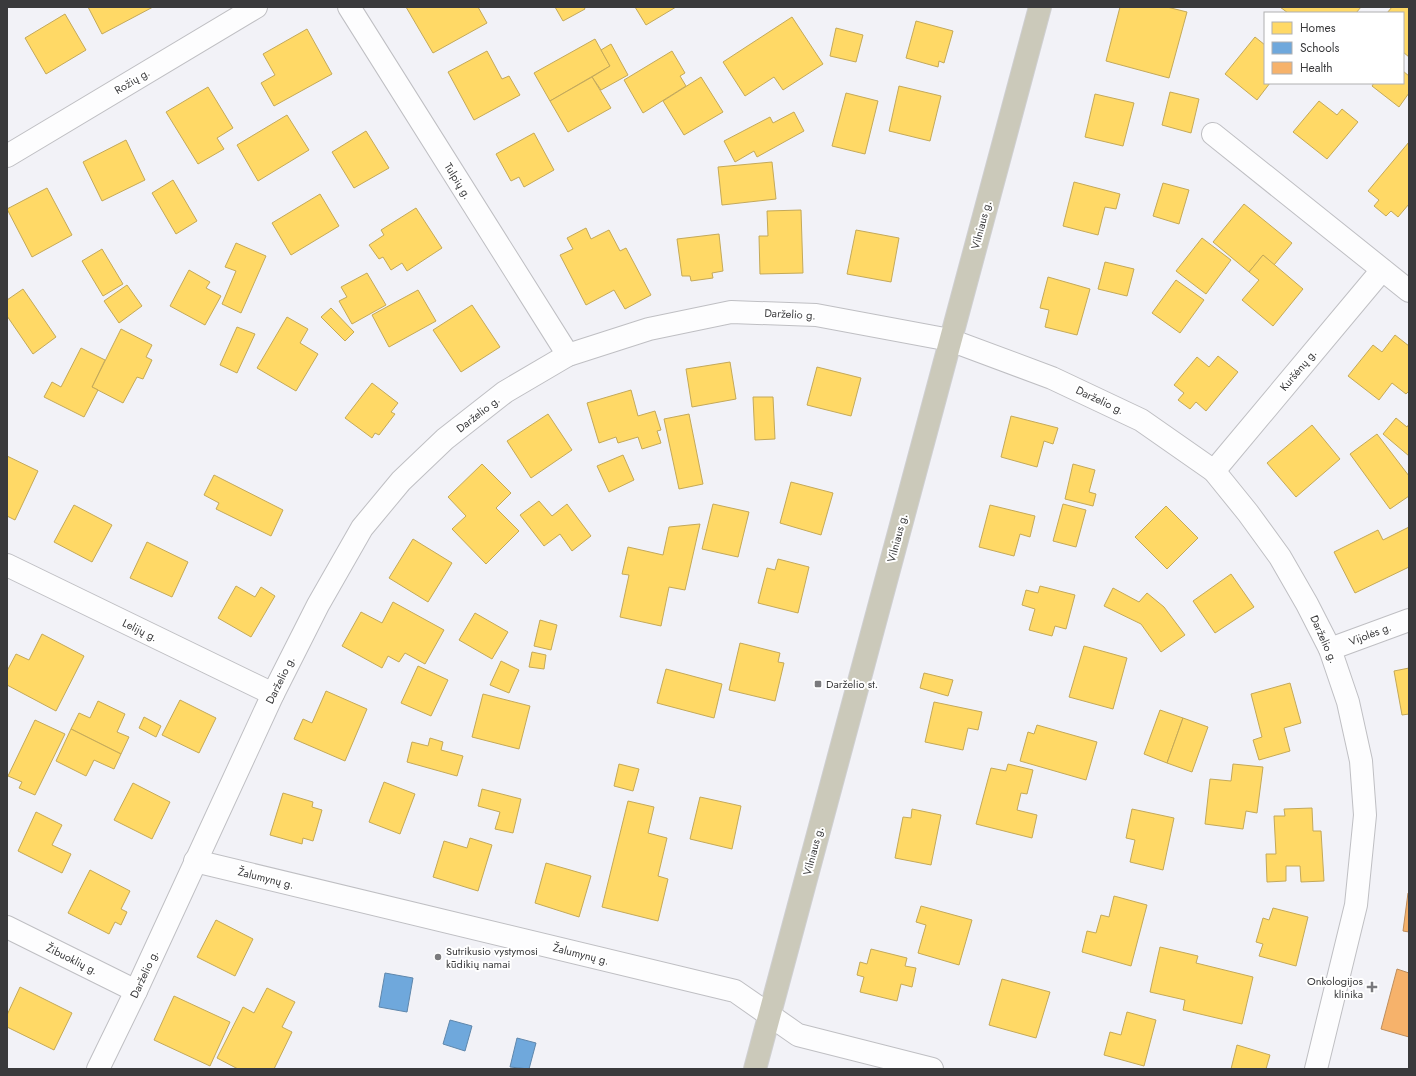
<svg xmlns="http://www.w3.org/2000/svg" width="1416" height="1076" font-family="Jost,sans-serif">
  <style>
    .homes { fill: #ffd966; stroke: #c4a959 }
    .schools { fill: #6fa8dc; stroke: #5f87ac }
    .health { fill: #f6b26b; stroke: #be8e5d }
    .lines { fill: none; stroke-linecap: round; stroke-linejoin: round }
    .minor-casing { stroke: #bfbfc3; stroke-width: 24 }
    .highway-casing { stroke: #cfcfd1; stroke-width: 24 }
    .minor { stroke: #fdfdfe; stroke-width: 22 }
    .highway { stroke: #cbc9ba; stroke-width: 22 }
    .poi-dot { fill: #7a7a7d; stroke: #fff; stroke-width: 1.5 }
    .labels { text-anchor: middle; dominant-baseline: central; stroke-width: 4; stroke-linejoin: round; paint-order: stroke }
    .street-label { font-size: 11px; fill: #3a3a3c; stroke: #fff }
    .poi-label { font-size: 11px; fill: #3a3a3c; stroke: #fff; text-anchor: start }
  </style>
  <rect width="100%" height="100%" fill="#f2f2f7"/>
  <g class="homes">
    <path d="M88,7H153L102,34Z"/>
    <path d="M406,7H478L487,23L433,53Z"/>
    <path d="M555,7H584L585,9L563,21Z"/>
    <path d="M635,7H676L646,25Z"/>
    <path d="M1120,7H1167L1187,12L1169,78L1106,61Z"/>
    <path d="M1280,7H1361L1356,13H1288Z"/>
    <path d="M1392,7H1409V57L1403,52V13H1387Z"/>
    <path d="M65,14L86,50L46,74L25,38Z"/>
    <path d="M792,17L823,64L783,90L774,77L745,96L723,62Z"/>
    <path d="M916,21L953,31L944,63L939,61L938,67L906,58Z"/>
    <path d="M836,28L863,35L856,62L830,56Z"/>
    <path d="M307,29L332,74L274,106L261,83L275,75L263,54Z"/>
    <path d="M1255,37L1265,45V83H1270L1257,100L1225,74Z"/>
    <path d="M595,39L610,66L550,101L534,73Z"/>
    <path d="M611,44L628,75L601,90L592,77L610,66L601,50Z"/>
    <path d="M487,51L502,79L509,76L520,95L474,120L448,72Z"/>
    <path d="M672,51L685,73L680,76L686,86L643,113L624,80Z"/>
    <path d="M1403,71L1409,76V93L1399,107L1372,86L1374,83H1403Z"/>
    <path d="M592,77L611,108L568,132L550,101Z"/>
    <path d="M701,77L723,112L684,135L663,101Z"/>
    <path d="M899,86L941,96L930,141L889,131Z"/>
    <path d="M208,87L233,128L217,138L224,149L198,164L166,112Z"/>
    <path d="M1170,92L1199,99L1191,133L1162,125Z"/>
    <path d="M846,93L878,101L865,154L832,146Z"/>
    <path d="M1095,94L1134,103L1123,146L1085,137Z"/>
    <path d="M1319,101L1337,115L1342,109L1358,122L1327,159L1293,132Z"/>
    <path d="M794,112L804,131L757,157L754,151L735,162L724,141L770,117L773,123Z"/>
    <path d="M287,115L309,150L258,181L237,145Z"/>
    <path d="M366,131L389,168L354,188L332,152Z"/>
    <path d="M534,133L554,170L524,187L519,177L511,181L496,154Z"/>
    <path d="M126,140L145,180L102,201L83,162Z"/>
    <path d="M1409,142V204L1398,217L1391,211L1386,216L1374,206L1379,200L1368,191Z"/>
    <path d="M772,162L776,199L722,205L718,167Z"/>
    <path d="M173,180L197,221L176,234L152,193Z"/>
    <path d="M1074,182L1120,194L1116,209L1105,207L1098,235L1063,226Z"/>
    <path d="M1163,183L1189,190L1179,224L1153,216Z"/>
    <path d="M47,188L72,235L32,257L7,209Z"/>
    <path d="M320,194L339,226L291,255L272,223Z"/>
    <path d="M1244,204L1292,243L1274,265L1263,255L1249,272L1213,242Z"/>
    <path d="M416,208L442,248L407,271L402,263L391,270L383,257L379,259L369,245L384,235L381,230Z"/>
    <path d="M801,210L803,273L760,274L759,236H768L767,211Z"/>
    <path d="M586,228L591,239L609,230L620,251L626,248L651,295L625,309L614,290L586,305L560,255L573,249L567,238Z"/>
    <path d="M856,230L899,238L891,282L847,274Z"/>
    <path d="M719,234L723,271L712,273L713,278L691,281L690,276H682L677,239Z"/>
    <path d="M1202,238L1231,260L1206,294L1176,271Z"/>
    <path d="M236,243L266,256L241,313L222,304L236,271L225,267Z"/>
    <path d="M102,249L123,284L103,296L82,261Z"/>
    <path d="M1263,255L1303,289L1273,326L1242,300L1259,280L1249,272Z"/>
    <path d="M1105,262L1134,269L1127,296L1098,289Z"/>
    <path d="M189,270L210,282L206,288L221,296L205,325L170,306Z"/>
    <path d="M367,273L386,305L352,324L339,301L347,297L341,287Z"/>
    <path d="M1048,277L1090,289L1077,335L1045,327L1049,310L1040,308Z"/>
    <path d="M1176,280L1204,300L1180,333L1152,313Z"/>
    <path d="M127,285L142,306L119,323L104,301Z"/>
    <path d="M23,289L56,337L33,354L7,316V300Z"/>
    <path d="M418,290L436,321L389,347L372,315Z"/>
    <path d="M472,305L500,347L461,372L433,330Z"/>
    <path d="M331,308L354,332L345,341L321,317Z"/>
    <path d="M287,317L308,329L300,343L318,354L296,391L257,368Z"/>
    <path d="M237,327L255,334L237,373L220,365Z"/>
    <path d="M121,329L152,345L146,357L152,360L143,379L137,377L123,403L92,387Z"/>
    <path d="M1395,335L1409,346V391L1406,394L1392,383L1379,400L1348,376L1373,345L1382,352Z"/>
    <path d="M81,348L105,360L92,387L98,390L84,417L44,397L52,382L61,387Z"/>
    <path d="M1218,356L1238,372L1206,411L1196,402L1190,409L1178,400L1184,393L1174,385L1197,357L1209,367Z"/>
    <path d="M730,362L736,399L692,407L686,369Z"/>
    <path d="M817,367L861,378L851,416L807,405Z"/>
    <path d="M372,383L398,403L391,412L395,414L379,435L375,433L372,438L345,418Z"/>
    <path d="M631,390L638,416L655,411L661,430L657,431L661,443L642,449L638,437L618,443L616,437L599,443L587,403Z"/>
    <path d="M753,397H773L775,439L755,440Z"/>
    <path d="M548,414L572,450L531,478L507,441Z"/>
    <path d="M689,414L703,484L679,489L664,419Z"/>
    <path d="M1011,416L1058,428L1053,444L1044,441L1037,467L1001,457Z"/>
    <path d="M1396,418L1407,427L1409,424V456L1383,434Z"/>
    <path d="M1312,425L1340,459L1296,497L1267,463Z"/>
    <path d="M1377,434L1409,476V496L1390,509L1350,454Z"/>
    <path d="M623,455L634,480L609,492L597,466Z"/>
    <path d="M7,456L38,471L15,520L7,516Z"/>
    <path d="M482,464L511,493L496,508L519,531L486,564L452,529L466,516L448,497Z"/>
    <path d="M1073,464L1095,470L1089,492L1096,494L1093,506L1065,499Z"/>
    <path d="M214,475L283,510L271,536L216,509L219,503L204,495Z"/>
    <path d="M791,482L833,493L821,535L780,523Z"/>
    <path d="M539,501L552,516L567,504L591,536L572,551L560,534L544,546L520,515Z"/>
    <path d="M713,504L749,512L738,557L702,549Z"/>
    <path d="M1063,504L1086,510L1076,547L1053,541Z"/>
    <path d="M74,505L112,525L92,562L54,542Z"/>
    <path d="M990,505L1035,516L1030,537L1020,534L1014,556L979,547Z"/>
    <path d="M1166,506L1198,538L1167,569L1135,537Z"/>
    <path d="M700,524L685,590L669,587L661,626L620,617L629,575L622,574L628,547L663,555L669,527Z"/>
    <path d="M1409,527V567L1355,593L1334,552L1378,530L1383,540Z"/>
    <path d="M413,539L452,563L428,602L389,578Z"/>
    <path d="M147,542L188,562L172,597L130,578Z"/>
    <path d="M778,559L809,567L798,613L758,603L767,568L775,570Z"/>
    <path d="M1231,574L1254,607L1215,633L1193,601Z"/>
    <path d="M236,586L255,597L261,587L275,596L251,637L218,618Z"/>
    <path d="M1040,586L1075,595L1066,629L1055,626L1052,636L1029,630L1035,609L1022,605L1026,590L1038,593Z"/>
    <path d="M1113,588L1139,602L1147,593L1164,607L1185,635L1161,652L1141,624L1104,606Z"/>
    <path d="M393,602L444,630L425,664L405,653L399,662L388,656L382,668L342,646L361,612L382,623Z"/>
    <path d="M475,613L508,632L492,659L459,640Z"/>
    <path d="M540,620L557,625L551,650L534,646Z"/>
    <path d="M42,634L84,656L56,711L7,685V671L16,654L29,660Z"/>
    <path d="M740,643L780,653L778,662L784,663L775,701L729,690Z"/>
    <path d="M1084,646L1127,658L1113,709L1069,697Z"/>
    <path d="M532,652L546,655L544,669L529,667Z"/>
    <path d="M501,661L519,670L509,693L490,685Z"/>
    <path d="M418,666L448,680L431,716L401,703Z"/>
    <path d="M1409,668V714L1402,715L1394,671Z"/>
    <path d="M666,669L722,684L714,718L657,703Z"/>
    <path d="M924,673L953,680L948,696L920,688Z"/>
    <path d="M1290,683L1301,723L1284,728L1290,751L1259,760L1253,740L1262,737L1251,694Z"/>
    <path d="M326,691L367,709L345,761L294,739L303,719L312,723Z"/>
    <path d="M483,694L530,706L519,749L472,737Z"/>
    <path d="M180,700L216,718L199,753L162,735Z"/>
    <path d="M98,701L125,714L117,732L129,737L121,754L71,729L79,713L90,718Z"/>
    <path d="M934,702L982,712L978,730L968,728L963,750L925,742Z"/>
    <path d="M1160,710L1183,718L1167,763L1144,754Z"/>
    <path d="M144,717L161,726L156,737L139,728Z"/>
    <path d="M1183,718L1208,727L1192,772L1167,763Z"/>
    <path d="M35,720L65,734L35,795L19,788L22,782L8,776Z"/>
    <path d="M1037,725L1097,742L1086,780L1020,761L1028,732L1034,734Z"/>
    <path d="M71,729L121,754L114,769L94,760L86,776L56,761Z"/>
    <path d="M430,738L443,742L441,750L463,756L457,776L407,762L412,742L428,746Z"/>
    <path d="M619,764L639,769L633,791L614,786Z"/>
    <path d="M1008,764L1033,770L1027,794L1021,793L1017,810L1037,815L1032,838L976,824L991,768L1006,771Z"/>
    <path d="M1233,764L1263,767L1257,813L1246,811L1243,829L1205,824L1210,779L1231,781Z"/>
    <path d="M384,782L415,794L400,834L369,822Z"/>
    <path d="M133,783L170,802L152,839L114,820Z"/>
    <path d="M482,789L521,799L513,833L495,829L500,812L478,806Z"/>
    <path d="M283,793L313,802L312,807L322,810L313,841L303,838L302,844L270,835Z"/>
    <path d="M700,797L741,806L732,849L690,839Z"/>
    <path d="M628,801L654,807L648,833L667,838L658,876L668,879L658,921L602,907Z"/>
    <path d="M1312,808L1313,831H1321L1324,881L1301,882L1300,866H1286V881L1267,882L1266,854H1276L1274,816H1285L1284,809Z"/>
    <path d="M912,809L941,815L931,865L895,858L903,817L911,818Z"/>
    <path d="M1132,809L1174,818L1163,870L1130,862L1135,840L1126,838Z"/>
    <path d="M36,812L62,825L52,845L71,854L62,873L18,851Z"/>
    <path d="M470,838L492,845L478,891L433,877L444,841L467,848Z"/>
    <path d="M546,863L591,876L579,917L535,903Z"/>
    <path d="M90,870L130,891L121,909L127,912L121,925L115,922L109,934L68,913Z"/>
    <path d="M1114,896L1147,905L1131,966L1082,952L1087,931L1096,933L1101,915L1109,917Z"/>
    <path d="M921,906L972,920L959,965L918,953L926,925L916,922Z"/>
    <path d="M1273,908L1308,917L1296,966L1259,956L1263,944L1256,942L1263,918L1269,920Z"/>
    <path d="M216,920L253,939L235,976L197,957Z"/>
    <path d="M1160,947L1198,956L1196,963L1253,977L1242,1024L1183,1010L1185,1000L1150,992Z"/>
    <path d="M871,949L907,958L905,966L916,968L912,987L901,984L897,1001L860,992L864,977L857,975L860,962L867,964Z"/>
    <path d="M1002,979L1050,992L1036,1038L989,1025Z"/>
    <path d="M20,987L72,1013L54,1050L7,1027V1015Z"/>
    <path d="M267,988L295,1002L282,1027L292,1032L274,1069H238L217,1058L243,1007L254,1013Z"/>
    <path d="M174,996L230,1022L210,1066L154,1040Z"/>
    <path d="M1127,1012L1156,1020L1144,1066L1104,1055L1110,1032L1121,1035Z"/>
    <path d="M1237,1045L1270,1055L1266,1069H1231Z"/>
  </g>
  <g class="schools">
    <path d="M385,973L413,978L407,1012L379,1007Z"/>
    <path d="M450,1020L472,1026L465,1051L443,1044Z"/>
    <path d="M517,1038L536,1043L529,1069L510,1067Z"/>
  </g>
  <g class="health">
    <path d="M1408,893H1409V932L1403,931Z"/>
    <path d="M1397,969L1409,973V1037L1381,1029Z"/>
  </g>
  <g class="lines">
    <g class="minor-casing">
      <g id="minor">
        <path d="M349,7L568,355"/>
        <path d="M1213,134L1409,291"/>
        <path d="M7,156L256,7"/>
        <path d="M1214,471L1382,270"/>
        <path d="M7,565L273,694"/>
        <path d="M1330,649L1409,620"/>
        <path d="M195,861L735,991L798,1035L932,1069"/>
        <path d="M7,927L136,991"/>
        <path d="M98,1069L136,991L273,694L318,605L362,528L401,481L445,439L505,392L568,355L649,329L731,312L816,315L950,340L1052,378L1141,420L1214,471L1248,513L1280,557L1307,604L1330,649L1348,702L1361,761L1365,815L1356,905L1316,1069"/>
      </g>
    </g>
    <g class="highway-casing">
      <path id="highway" d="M755,1069L1040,7"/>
    </g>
    <use href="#minor" class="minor"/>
    <use href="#highway" class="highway"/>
  </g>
  <g class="poi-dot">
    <rect x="814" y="680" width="8" height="8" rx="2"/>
    <circle cx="438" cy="957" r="4"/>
    <path d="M1370 981h4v4h4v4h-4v4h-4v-4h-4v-4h4z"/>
  </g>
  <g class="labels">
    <g class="street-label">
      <text transform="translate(132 81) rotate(-31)">Rožių g.</text>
      <text transform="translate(458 181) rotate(58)">Tulpių g.</text>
      <text transform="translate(981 225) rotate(-75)">Vilniaus g.</text>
      <text transform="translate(790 314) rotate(3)">Darželio g.</text>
      <text transform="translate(1298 370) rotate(-50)">Kuršėnų g.</text>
      <text transform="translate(1100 400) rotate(25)">Darželio g.</text>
      <text transform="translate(478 414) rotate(-38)">Darželio g.</text>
      <text transform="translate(897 538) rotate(-75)">Vilniaus g.</text>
      <text transform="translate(140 630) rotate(26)">Lelijų g.</text>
      <text transform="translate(1370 634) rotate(-21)">Vijolės g.</text>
      <text transform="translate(1324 639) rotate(66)">Darželio g.</text>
      <text transform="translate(280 680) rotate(-64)">Darželio g.</text>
      <text transform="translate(813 851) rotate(-75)">Vilniaus g.</text>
      <text transform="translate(266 878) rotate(14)">Žalumynų g.</text>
      <text transform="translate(581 954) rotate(14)">Žalumynų g.</text>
      <text transform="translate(72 959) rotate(26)">Žibuoklių g.</text>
      <text transform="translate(144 974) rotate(-65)">Darželio g.</text>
    </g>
    <g class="poi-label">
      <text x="826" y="684">Darželio st.</text>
      <text x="446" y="951">Sutrikusio vystymosi<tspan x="446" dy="13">kūdikių namai</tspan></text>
      <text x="1363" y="981" text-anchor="end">Onkologijos<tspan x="1363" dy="13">klinika</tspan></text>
    </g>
  </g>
  <rect width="1416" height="1076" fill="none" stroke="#3a3a3c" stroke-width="16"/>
  <rect x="1264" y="12" width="140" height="72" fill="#ffffff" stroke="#b0b0b1"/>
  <rect x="1272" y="22" width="20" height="12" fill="#ffd966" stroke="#b0b0b1"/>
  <text x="1300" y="32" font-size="12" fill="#3a3a3c">Homes</text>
  <rect x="1272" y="42" width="20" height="12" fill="#6fa8dc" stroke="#b0b0b1"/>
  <text x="1300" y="52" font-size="12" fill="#3a3a3c">Schools</text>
  <rect x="1272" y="62" width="20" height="12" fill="#f6b26b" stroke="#b0b0b1"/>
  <text x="1300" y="72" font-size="12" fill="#3a3a3c">Health</text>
</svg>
